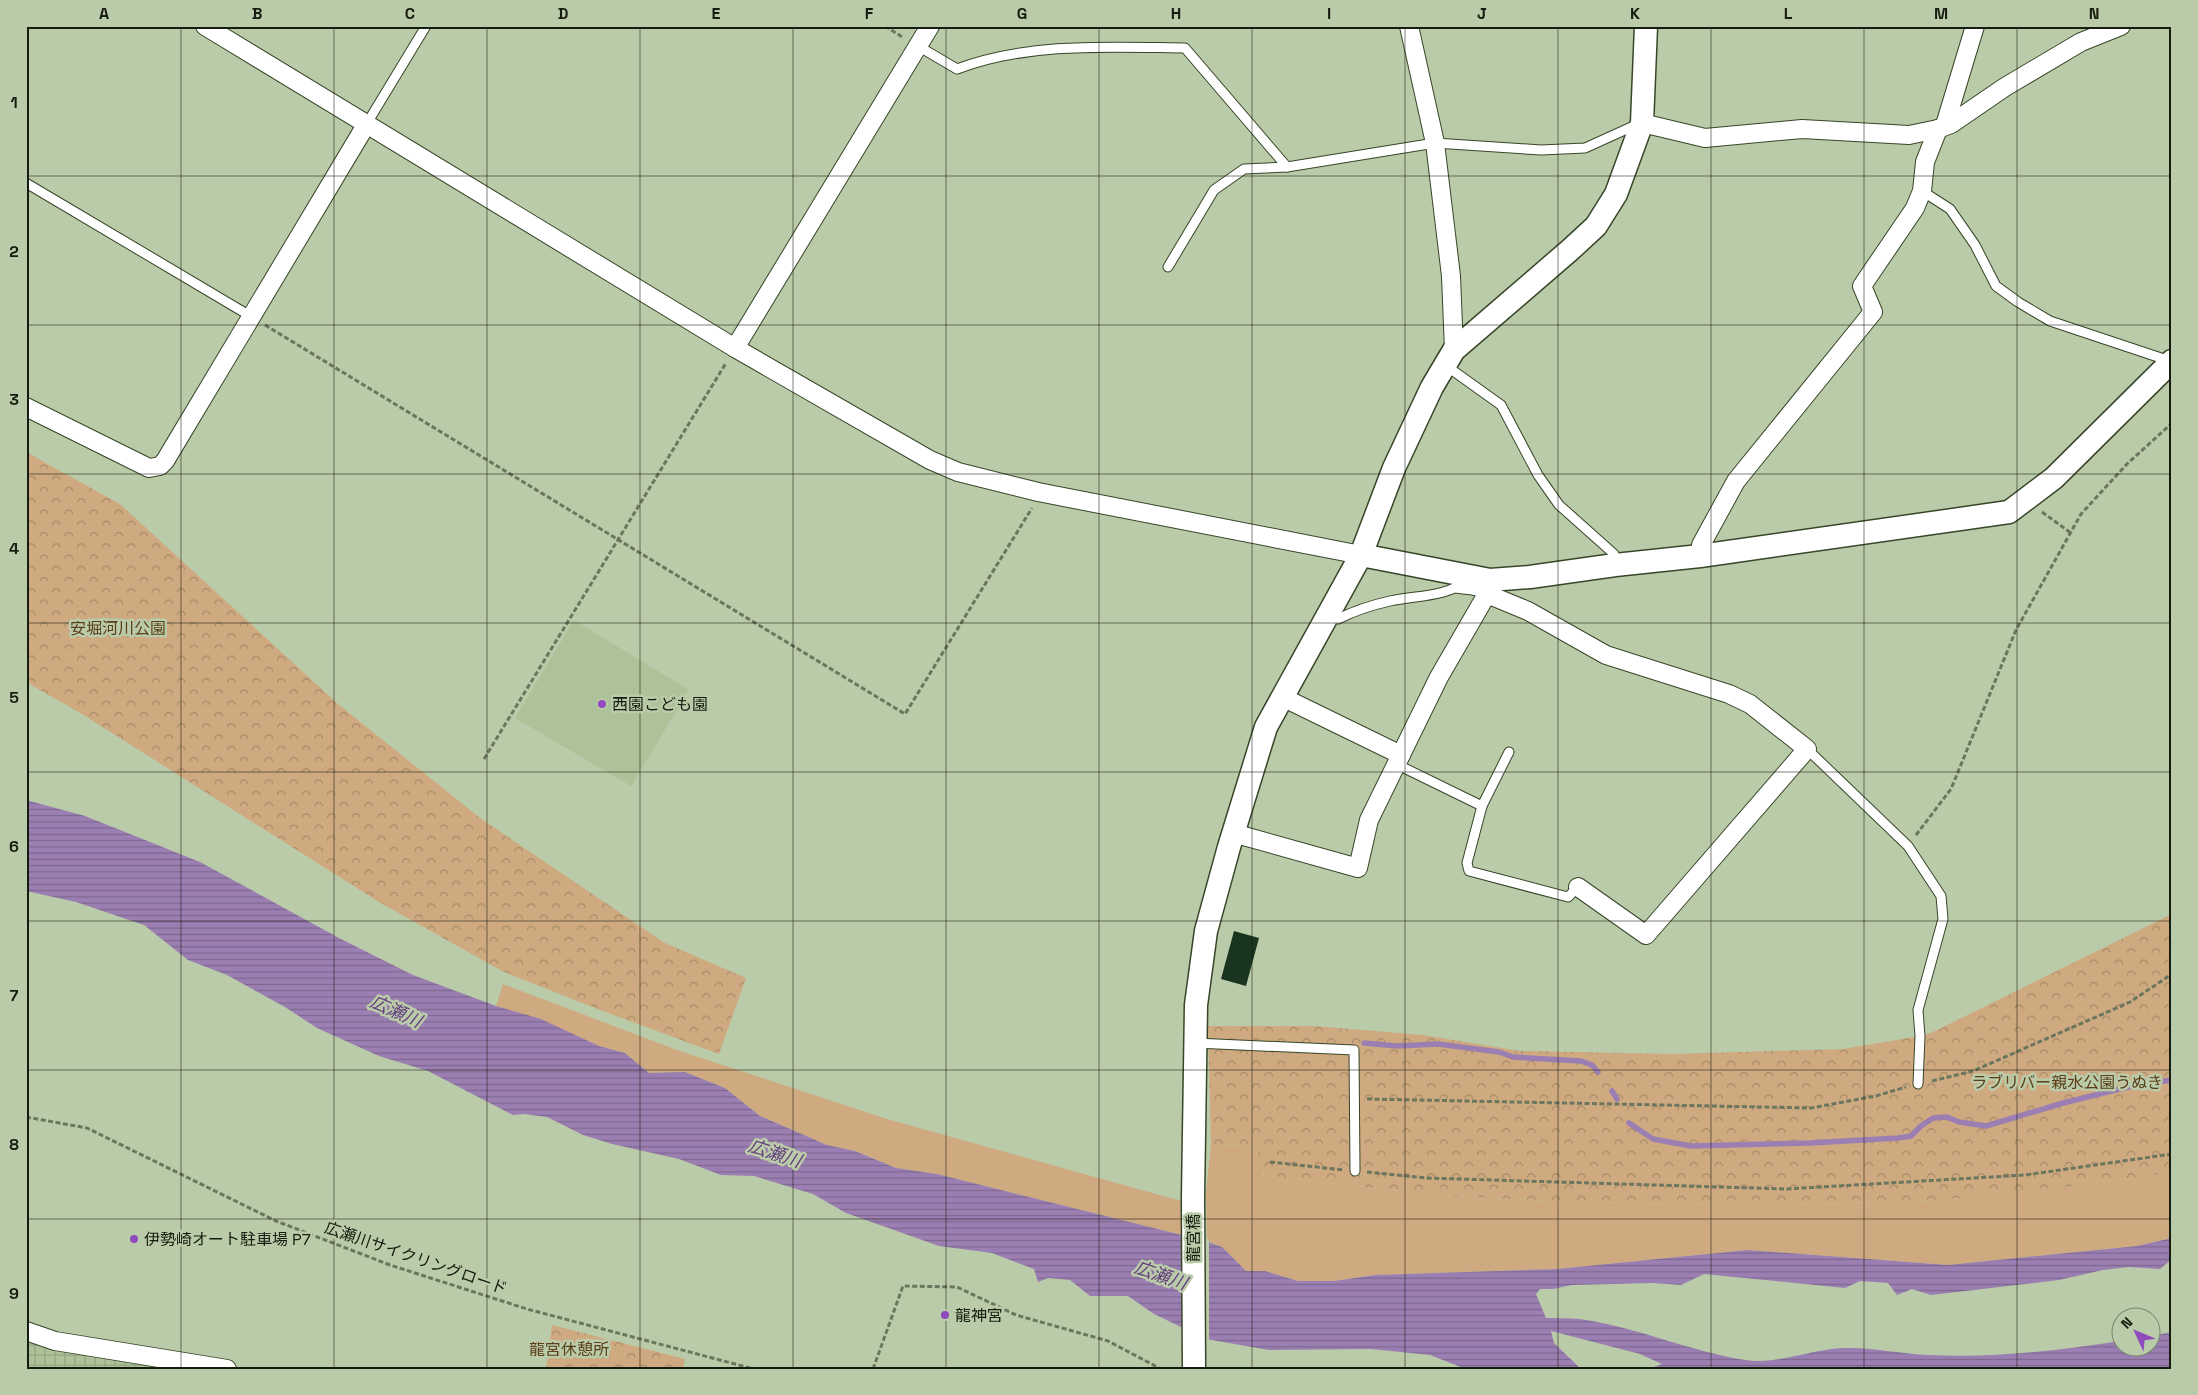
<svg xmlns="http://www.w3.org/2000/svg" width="2198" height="1395" font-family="'Space Grotesk','Noto Sans JP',sans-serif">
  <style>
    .built { fill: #adc299 }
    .industrial { fill: url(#industrial-grid) }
    .green { fill: #cfaa80 }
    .park { fill: url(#park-crowns) }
    .water { fill: url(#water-rules) }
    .pier { fill: #bacba9 }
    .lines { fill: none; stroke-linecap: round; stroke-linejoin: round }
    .stream { stroke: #9b7fb2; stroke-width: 5.5 }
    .building { fill: #19341f }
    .service-casing { stroke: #374628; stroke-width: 11 }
    .minor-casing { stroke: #374628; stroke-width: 20 }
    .tertiary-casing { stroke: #374628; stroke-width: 25 }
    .path { stroke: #6a765e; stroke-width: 3; stroke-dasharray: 5 2.5; stroke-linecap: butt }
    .service { stroke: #fff; stroke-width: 9 }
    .minor { stroke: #fff; stroke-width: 18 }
    .tertiary { stroke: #fff; stroke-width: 22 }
    .grid { fill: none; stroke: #161c0f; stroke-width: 1; stroke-opacity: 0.55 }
    .poi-dot { fill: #904abe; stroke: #bacba9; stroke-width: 2 }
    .labels { text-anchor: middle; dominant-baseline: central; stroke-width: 5; stroke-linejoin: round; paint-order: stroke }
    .park-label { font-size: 16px; fill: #5c3e18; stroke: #bacba9 }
    .poi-label { font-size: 16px; fill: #161c0f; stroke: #bacba9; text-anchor: start }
    .street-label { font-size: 16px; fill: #161c0f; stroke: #bacba9 }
    .water-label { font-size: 18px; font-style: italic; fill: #643e7f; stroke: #bacba9 }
    .neatline { fill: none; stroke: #161c0f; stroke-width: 2 }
    .grid-label { font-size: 16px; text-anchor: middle; font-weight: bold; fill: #161c0f }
  </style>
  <defs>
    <pattern id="industrial-grid" width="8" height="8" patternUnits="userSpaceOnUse" patternTransform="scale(1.25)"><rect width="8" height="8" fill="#adc299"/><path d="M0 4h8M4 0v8" fill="none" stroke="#94a683"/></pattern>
    <pattern id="park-crowns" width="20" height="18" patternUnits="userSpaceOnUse" patternTransform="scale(1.25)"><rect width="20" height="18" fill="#cfaa80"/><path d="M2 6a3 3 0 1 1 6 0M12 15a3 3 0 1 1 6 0" fill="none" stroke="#a78a67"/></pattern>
    <pattern id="water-rules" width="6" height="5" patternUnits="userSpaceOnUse" patternTransform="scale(1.25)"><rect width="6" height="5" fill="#9b7fb2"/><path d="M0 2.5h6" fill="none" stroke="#7d678f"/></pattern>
  </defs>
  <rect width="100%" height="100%" fill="#bacba9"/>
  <path class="built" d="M574,620L689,690L631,786L515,718Z"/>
  <path class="industrial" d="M26,1338L47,1345L169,1369H26Z"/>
  <g class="green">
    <path d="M503,984L677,1050L887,1119L1181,1201L1182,1235L937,1174L896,1168L855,1151L827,1145L760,1116L725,1088L685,1072L649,1073L625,1053L599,1046L496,1006Z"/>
    <path d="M1211,1144L1258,1145V1175L1446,1196L1553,1201L1754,1206L1940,1200L2072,1186L2172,1172V1238L2137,1246L1948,1265L1748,1250L1557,1269L1375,1275L1334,1281H1298L1265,1271H1246L1222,1247L1207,1241L1206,1192Z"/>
  </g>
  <g class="park">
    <path d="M26,452L120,504L338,704L480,818L665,943L746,978L719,1054L600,1010L502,971L379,902L82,714L26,682Z"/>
    <path d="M2172,914V1172L2072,1186L1940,1200L1754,1206L1553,1201L1446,1196L1258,1175V1145L1211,1144L1208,1026H1314L1423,1035L1520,1051L1673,1054L1843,1049L1920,1036L1933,1032Z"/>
    <path d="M552,1325L685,1359L683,1369H546Z"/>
  </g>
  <path class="water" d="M26,800L85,816L200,862L339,938L413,975L496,1006L541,1019L599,1046L625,1053L649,1073L685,1072L725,1088L760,1116L827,1145L855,1151L896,1168L937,1174L1206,1241L1222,1247L1246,1271H1265L1298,1281H1334L1375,1275L1557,1269L1748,1250L1948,1265L2137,1246L2172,1238V1259L2160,1269L2129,1267L2103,1270L2059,1280L1931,1295L1912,1289L1897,1295L1888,1283L1860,1281L1845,1288L1704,1274L1681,1285L1653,1283L1572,1285L1553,1289H1540L1536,1294L1546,1318C1557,1318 1569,1318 1580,1319C1636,1327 1689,1351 1745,1360C1780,1365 1815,1347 1850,1348C1876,1348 1902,1354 1929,1355C1993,1358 2057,1351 2120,1341V1348H2150L2151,1336L2172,1332V1369H1630L1654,1367L1662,1364L1640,1354L1551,1331L1554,1343L1581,1369H1466L1430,1355L1371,1349L1269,1350L1206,1339L1154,1314L1128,1296H1090L1070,1280L1048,1278L1038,1282L1034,1269L992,1253L939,1246L846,1213L813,1194L754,1176L721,1175L679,1159L612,1144L583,1135L547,1117L524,1114L513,1115L428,1071L379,1056L317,1028L285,1007L227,975L188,960L144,925L76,902L26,891Z"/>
  <path class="pier" d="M1186,1234L1209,1239V1342L1205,1341Z"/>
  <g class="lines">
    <g class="stream">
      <path d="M1364,1043L1397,1046L1438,1044L1499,1052L1513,1057L1581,1061L1592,1065L1598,1072"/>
      <path d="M1612,1091L1617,1099"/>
      <path d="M1629,1123L1653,1139L1691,1146L1810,1143L1898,1138L1911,1136L1921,1126L1933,1118L1947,1117L1959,1122L1986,1126L2063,1103L2136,1085L2172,1080"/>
    </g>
  </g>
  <path class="building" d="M1234,931L1259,938L1246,986L1221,979Z"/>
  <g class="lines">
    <g class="service-casing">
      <g id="service">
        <path d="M918,46L957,69C1028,42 1110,47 1185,48L1287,167"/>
        <path d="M366,125L426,26"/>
        <path d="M26,183L252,317"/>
        <path d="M1922,191L1950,209L1975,245L1996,286L2018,302L2050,321L2170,361"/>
        <path d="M1168,267L1214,190L1244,169L1287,167L1435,143L1541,150L1585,148L1638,124"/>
        <path d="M1445,365L1501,405L1538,475L1559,505L1614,554L1615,565"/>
        <path d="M1455,588L1472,590L1487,594"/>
        <path d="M1328,615L1338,619C1354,611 1372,605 1390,601C1416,595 1447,598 1468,579"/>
        <path d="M1807,749L1908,846L1941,896L1943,919L1918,1010L1920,1036L1918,1084"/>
        <path d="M1509,752L1482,806L1467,863L1469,871L1568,897L1578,887"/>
        <path d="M1396,764L1482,806"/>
        <path d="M1195,1043L1354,1050L1355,1171"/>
      </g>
    </g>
    <g class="minor-casing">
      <g id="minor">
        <path d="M205,26L735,348L930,460L958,472L1038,492L1361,555"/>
        <path d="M1409,26L1435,143L1451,276L1454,350"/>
        <path d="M1642,123L1705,138L1802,129L1909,135L1938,129L1951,124L2005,87L2081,42L2121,26"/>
        <path d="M1945,125L1975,26"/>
        <path d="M735,348L930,26"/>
        <path d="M26,407L149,468L160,466L165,461L366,125"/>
        <path d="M1700,556L1701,545L1736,481L1873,312L1862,286L1915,208L1922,191L1925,162L1938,129"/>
        <path d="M1487,594L1528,611L1606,655L1729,694L1750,704L1807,749L1646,935L1578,887"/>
        <path d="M1282,697L1401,755"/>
        <path d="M1233,833L1358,868L1369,820L1439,677L1487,594L1490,585"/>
        <path d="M26,1331L55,1341L227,1369"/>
      </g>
    </g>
    <g class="tertiary-casing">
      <g id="tertiary">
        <path d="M1361,555L1490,580L1530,577L1615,565L1700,556L2009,512L2054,478L2172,361"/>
        <path d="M1194,1369L1193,1198L1196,1005L1206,931L1229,847L1266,727L1361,555L1394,468L1432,387L1454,350L1570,250L1596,226L1616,194L1642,123L1646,26"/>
      </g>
    </g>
    <g class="path">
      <path d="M885,26L904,38"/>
      <path d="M265,325L905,714L1032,508"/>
      <path d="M2042,512L2071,533"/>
      <path d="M484,759L726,363"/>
      <path d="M1916,835L1951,789L2016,630L2081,514L2127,464L2172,423"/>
      <path d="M1932,1081L1973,1071L2130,1002L2172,974"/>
      <path d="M1367,1099L1811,1108L1876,1096L1906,1087"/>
      <path d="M26,1117L87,1128L276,1221L390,1265L527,1309L754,1369"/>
      <path d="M1270,1162L1344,1170"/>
      <path d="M1367,1172L1426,1178L1786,1189L2025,1175L2172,1154"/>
      <path d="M873,1369L903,1286L957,1287L1016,1315L1108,1341L1161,1369"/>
    </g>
    <use href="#service" class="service"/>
    <use href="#minor" class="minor"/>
    <use href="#tertiary" class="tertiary"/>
  </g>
  <path class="grid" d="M181,26V1369M334,26V1369M487,26V1369M640,26V1369M793,26V1369M946,26V1369M1099,26V1369M1252,26V1369M1405,26V1369M1558,26V1369M1711,26V1369M1864,26V1369M2017,26V1369M26,176H2172M26,325H2172M26,474H2172M26,623H2172M26,772H2172M26,921H2172M26,1070H2172M26,1219H2172"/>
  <g class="poi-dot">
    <circle cx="602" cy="704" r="5"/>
    <circle cx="134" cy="1239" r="5"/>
    <circle cx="945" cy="1315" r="5"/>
  </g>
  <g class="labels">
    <g class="park-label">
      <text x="118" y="628">安堀河川公園</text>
      <text x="2067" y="1082">ラブリバー親水公園うぬき</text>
      <text x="569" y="1349">龍宮休憩所</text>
    </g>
    <g class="poi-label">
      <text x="612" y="704">西園こども園</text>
      <text x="144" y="1239">伊勢崎オート駐車場 P7</text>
      <text x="955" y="1315">龍神宮</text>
    </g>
    <g class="street-label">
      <text transform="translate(1193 1238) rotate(-90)">龍宮橋</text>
      <text transform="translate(416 1258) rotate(19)">広瀬川サイクリングロード</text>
    </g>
    <g class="water-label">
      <text transform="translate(396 1011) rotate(24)">広瀬川</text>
      <text transform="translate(775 1153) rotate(18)">広瀬川</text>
      <text transform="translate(1161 1275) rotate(19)">広瀬川</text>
    </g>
  </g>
  <rect width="2198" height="1395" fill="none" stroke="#bacba9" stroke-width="55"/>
  <g transform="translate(2136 1332) rotate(314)"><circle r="24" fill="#bacba9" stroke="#78856b"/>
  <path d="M0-4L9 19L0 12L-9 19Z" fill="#904abe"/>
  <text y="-8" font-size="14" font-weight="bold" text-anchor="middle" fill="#161c0f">N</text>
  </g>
  <rect x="28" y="28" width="2142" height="1340" class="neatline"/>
  <g class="grid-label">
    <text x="104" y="19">A</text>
    <text x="257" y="19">B</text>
    <text x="410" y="19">C</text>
    <text x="563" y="19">D</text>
    <text x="716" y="19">E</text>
    <text x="869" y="19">F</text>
    <text x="1022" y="19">G</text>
    <text x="1176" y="19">H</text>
    <text x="1329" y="19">I</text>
    <text x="1482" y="19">J</text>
    <text x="1635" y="19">K</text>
    <text x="1788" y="19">L</text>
    <text x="1941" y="19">M</text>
    <text x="2094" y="19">N</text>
    <text x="14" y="108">1</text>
    <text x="14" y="257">2</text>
    <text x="14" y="405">3</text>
    <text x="14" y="554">4</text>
    <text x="14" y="703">5</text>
    <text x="14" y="852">6</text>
    <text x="14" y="1001">7</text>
    <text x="14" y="1150">8</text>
    <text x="14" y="1299">9</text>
  </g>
</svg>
